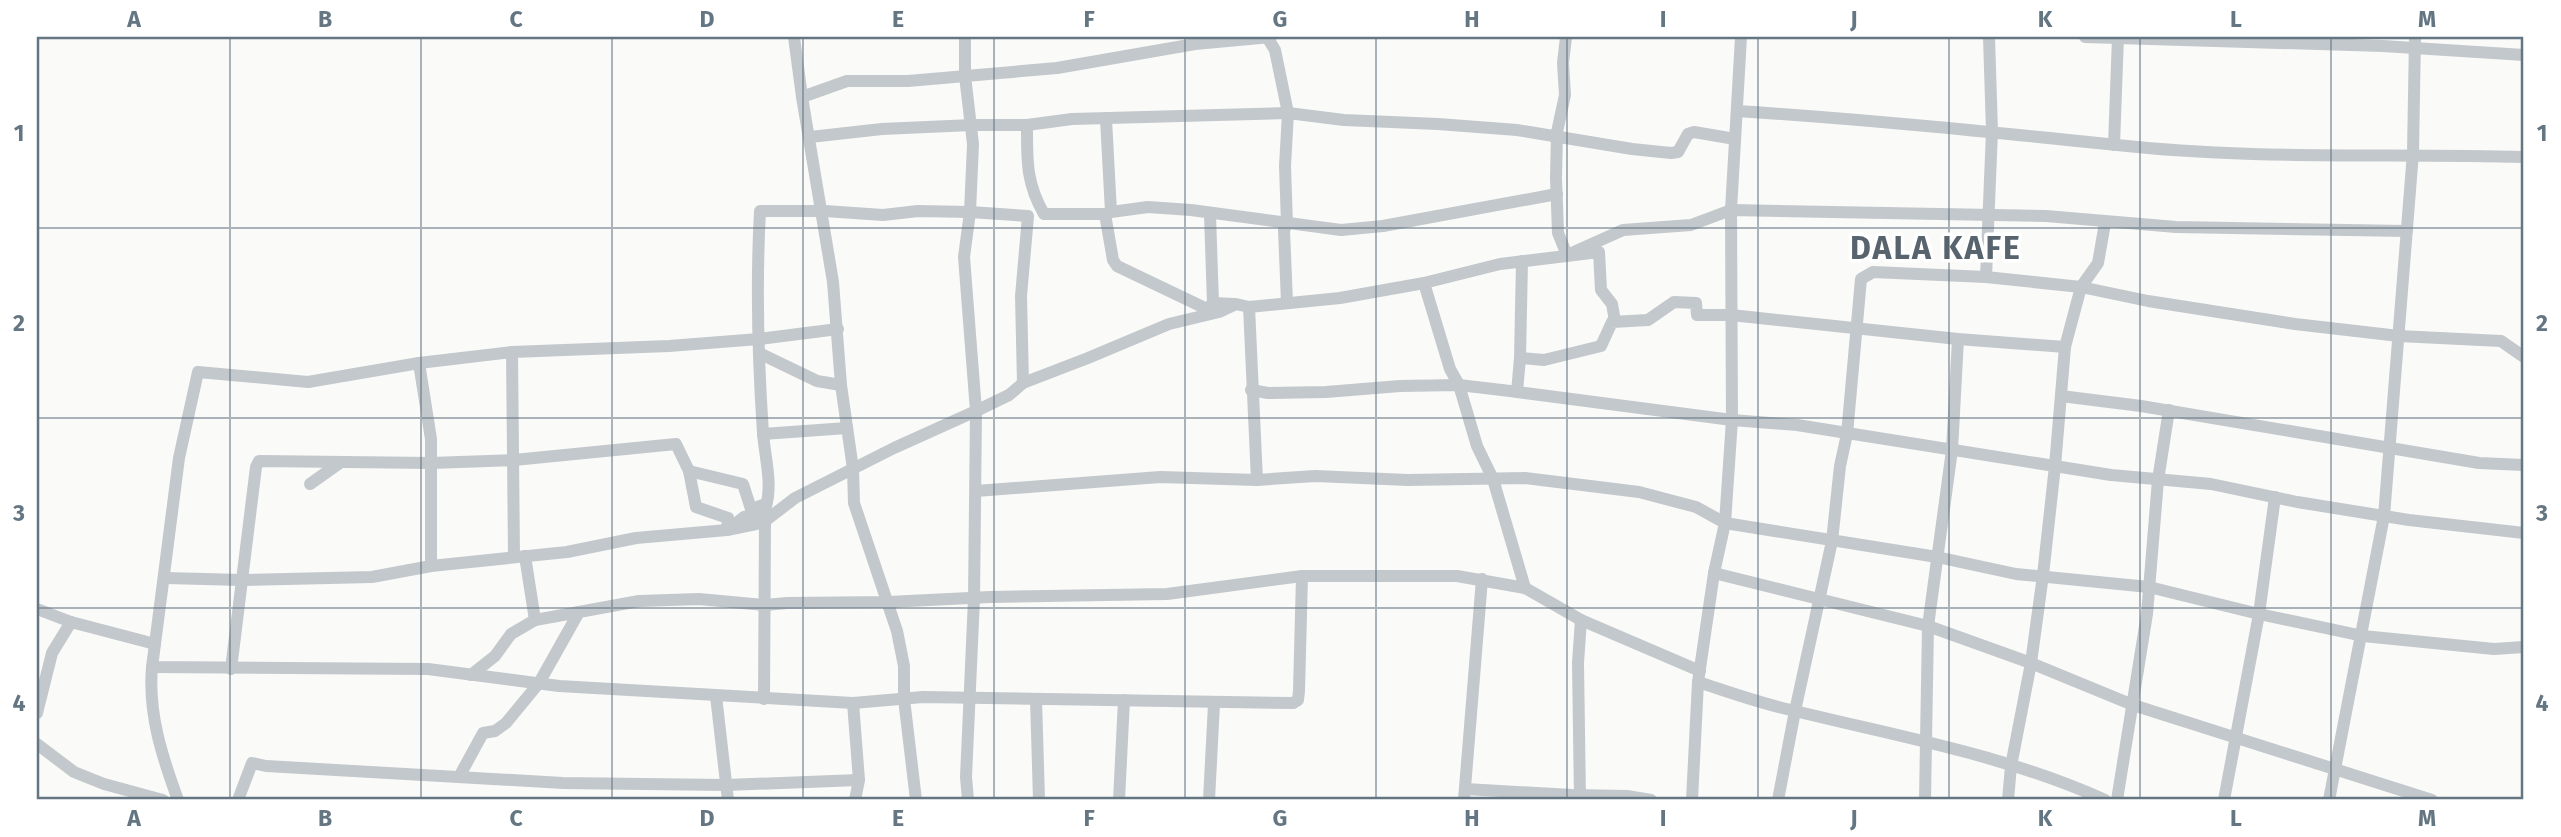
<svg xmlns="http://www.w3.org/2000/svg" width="2561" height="837" font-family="'Fira Sans',sans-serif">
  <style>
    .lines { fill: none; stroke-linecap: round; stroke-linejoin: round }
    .minor { stroke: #c3c8cc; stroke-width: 12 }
    .grid { fill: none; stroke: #657683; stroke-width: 2; stroke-opacity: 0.55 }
    .labels { text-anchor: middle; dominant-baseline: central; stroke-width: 7; stroke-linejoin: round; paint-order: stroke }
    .district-label { font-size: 32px; font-weight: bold; letter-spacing: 2px; fill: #57646e; stroke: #fff }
    .neatline { fill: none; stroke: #657683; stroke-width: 2.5 }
    .grid-label { font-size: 23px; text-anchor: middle; font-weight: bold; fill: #657683 }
  </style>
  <rect width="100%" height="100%" fill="#fafaf8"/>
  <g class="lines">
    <g class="minor">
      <path d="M794,37L802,97L833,282L841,385L853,469L854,503L897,631L904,666V699L916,800"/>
      <path d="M965,37V76L973,144L970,212L964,257L976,411L974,599L966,777L968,800"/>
      <path d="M1267,37L1275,50L1288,113L1285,166L1287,224L1284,230L1287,302"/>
      <path d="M1566,37L1563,63L1565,95L1557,132L1556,178L1558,233L1567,255"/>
      <path d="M2085,37L2383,46L2524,55"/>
      <path d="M802,97L847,81H908L1057,68L1195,44L1271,37"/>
      <path d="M1737,111C1864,119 1990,132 2117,145C2252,160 2389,153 2524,157"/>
      <path d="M1106,119L1111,212L1148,207L1191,210L1341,230L1383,226L1557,194"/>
      <path d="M1027,125C1027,160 1026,183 1044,214H1105L1113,260L1117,266L1207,309L1213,303L1234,304"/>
      <path d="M810,137L882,129L972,125H1027L1072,119L1288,113L1344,120L1438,124L1517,130L1632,149L1671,153L1678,152L1688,134L1694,132L1735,139"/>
      <path d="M2114,145L2118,37"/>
      <path d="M1210,215L1213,303"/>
      <path d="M1574,252L1623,230L1691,225L1731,210L2046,216L2176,227L2407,231"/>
      <path d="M1986,277L1992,131L1989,37"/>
      <path d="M1424,283L1450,369L1459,385L1477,446L1493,479L1525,588"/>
      <path d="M1249,307L1257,480"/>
      <path d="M512,352L514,557"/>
      <path d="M761,354L817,381L841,385"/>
      <path d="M1520,358L1522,261"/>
      <path d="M419,363L431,439V463L514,460L676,444L689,471L696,507L728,518L727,530"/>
      <path d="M1251,390L1268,393L1326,392L1400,386L1459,385L1510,391L1732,420L1797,425L2111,475L2211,484L2297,502L2409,520L2524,533"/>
      <path d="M1517,392L1520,358L1544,360L1601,346L1612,322L1648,320L1674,302L1696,303L1697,315H1731L1958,339L2065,347"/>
      <path d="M2061,396L2141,406L2479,463L2524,465"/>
      <path d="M763,434L847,428"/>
      <path d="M689,471L743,484L751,509L763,505"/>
      <path d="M310,484L341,462"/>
      <path d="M976,491L1160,477L1257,480L1315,476L1408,480L1525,478L1639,492L1696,507L1725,523L1937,557L2016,574L2149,587L2259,614L2363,636L2494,649L2524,647"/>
      <path d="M730,528L744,517L764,513C774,486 765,460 763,433C758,360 756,284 760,211H825L883,215L918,211L970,212L1028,216L1021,296L1023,383"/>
      <path d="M525,556L535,620"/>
      <path d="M1714,573L1928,626L2031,663L2133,705L2432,800"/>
      <path d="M166,578L242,580L372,577L431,566L567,552L636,538L727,530L756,524L765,521L795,498L894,448L976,411L1009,395L1023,383L1088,358L1169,324L1219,312L1236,304L1249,307L1340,298L1424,283L1500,264L1599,252L1601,290L1612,304L1615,321"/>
      <path d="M37,609L71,622L155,644L152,667L428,669L559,686L853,703L923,697L1293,703L1298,700L1299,691L1302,576"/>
      <path d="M155,644L179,458L198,372L308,382L419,363L512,352L669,346L759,339L838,329"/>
      <path d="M152,667C148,714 162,756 178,800"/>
      <path d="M231,669L256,467L259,461L431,463V566"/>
      <path d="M471,675L495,656L511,634L535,620L579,612"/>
      <path d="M1698,682C1729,692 1759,703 1791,710C1896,736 2006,755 2105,800"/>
      <path d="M716,696L728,800"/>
      <path d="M764,699L765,521"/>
      <path d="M1036,699L1039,800"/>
      <path d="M853,703L859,780L855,800"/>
      <path d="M37,713L52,653L71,622"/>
      <path d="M37,744L74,772L104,784L163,800"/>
      <path d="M459,777L483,733L495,731L506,723L539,683L579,612L639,601L699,599L765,605L787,603L888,602L990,597L1167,594L1302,576H1457L1525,588L1581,620L1700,671"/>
      <path d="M1465,789L1572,795L1627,796L1651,800"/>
      <path d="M238,800L252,763L266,766L563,783L726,785L859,780"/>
      <path d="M1119,800L1124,700"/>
      <path d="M1209,800L1214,704"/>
      <path d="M1464,800L1482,579"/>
      <path d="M1580,800L1578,663L1581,620"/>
      <path d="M1692,800L1698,682L1714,573L1725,523L1732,420L1731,210L1741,37"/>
      <path d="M1778,800L1795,711L1832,541L1840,466L1847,434L1861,279L1873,272L1986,277L2081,287L2148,301L2295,324L2399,336L2501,341L2524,357"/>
      <path d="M1925,800L1928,626L1952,450L1958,339"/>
      <path d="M2008,800L2011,766L2031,663L2043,575L2055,466L2065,347L2081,287L2098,263L2105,223"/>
      <path d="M2117,800L2147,614L2158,480L2169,410"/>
      <path d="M2224,800L2259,614L2275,497"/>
      <path d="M2329,800L2384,516L2413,153L2415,37"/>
    </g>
  </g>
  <path class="grid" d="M230,37V800M421,37V800M612,37V800M803,37V800M994,37V800M1185,37V800M1376,37V800M1567,37V800M1758,37V800M1949,37V800M2140,37V800M2331,37V800M37,228H2524M37,418H2524M37,608H2524"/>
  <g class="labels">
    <g class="district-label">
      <text x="1936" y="248">DALA KAFE</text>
    </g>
  </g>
  <rect width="2561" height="837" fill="none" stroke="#ffffff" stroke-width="77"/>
  <rect x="38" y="38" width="2484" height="760" class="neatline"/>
  <g class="grid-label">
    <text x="134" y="27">A</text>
    <text x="325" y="27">B</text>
    <text x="516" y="27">C</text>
    <text x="707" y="27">D</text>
    <text x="898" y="27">E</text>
    <text x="1089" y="27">F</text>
    <text x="1280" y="27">G</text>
    <text x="1472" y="27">H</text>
    <text x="1663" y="27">I</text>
    <text x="1854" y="27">J</text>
    <text x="2045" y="27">K</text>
    <text x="2236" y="27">L</text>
    <text x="2427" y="27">M</text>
    <text x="19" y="141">1</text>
    <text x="2542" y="141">1</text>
    <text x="19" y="331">2</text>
    <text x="2542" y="331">2</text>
    <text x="19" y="521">3</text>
    <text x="2542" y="521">3</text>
    <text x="19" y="711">4</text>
    <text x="2542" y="711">4</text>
    <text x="134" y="826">A</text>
    <text x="325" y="826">B</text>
    <text x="516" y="826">C</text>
    <text x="707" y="826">D</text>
    <text x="898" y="826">E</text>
    <text x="1089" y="826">F</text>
    <text x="1280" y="826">G</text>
    <text x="1472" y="826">H</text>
    <text x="1663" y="826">I</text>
    <text x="1854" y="826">J</text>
    <text x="2045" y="826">K</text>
    <text x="2236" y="826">L</text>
    <text x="2427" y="826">M</text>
  </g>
</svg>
